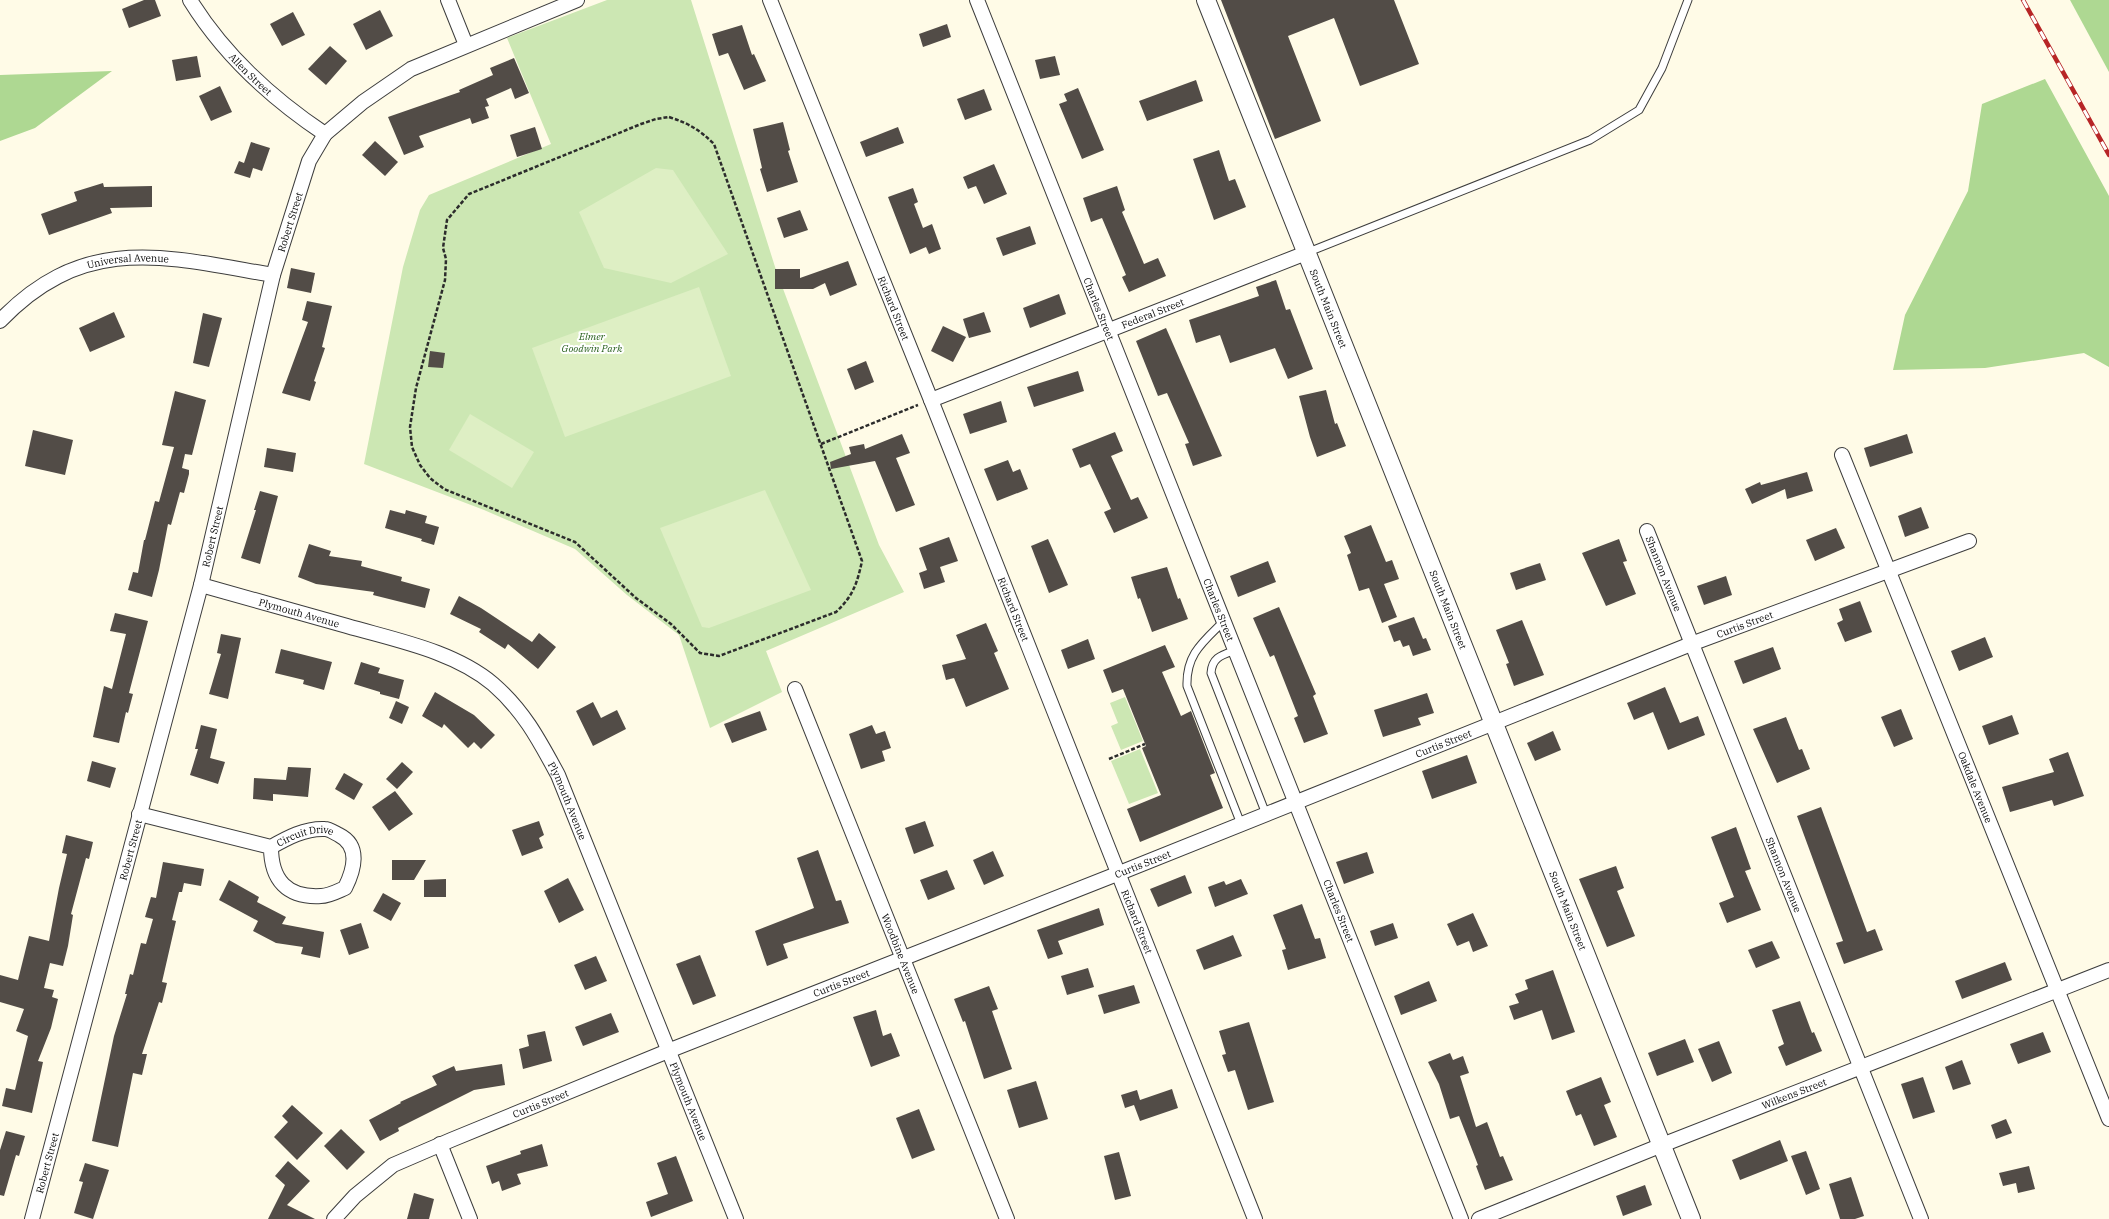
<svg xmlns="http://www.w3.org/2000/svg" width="2109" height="1219" font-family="'IBM Plex Serif',serif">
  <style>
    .green { fill: #cce7b3 }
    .forest { fill: #aed892 }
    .pitch { fill: #deefc4 }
    .building { fill: #524c47 }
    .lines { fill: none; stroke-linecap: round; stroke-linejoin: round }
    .service-casing { stroke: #3d3d3d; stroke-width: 9 }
    .minor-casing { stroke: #3d3d3d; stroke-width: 16 }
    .tertiary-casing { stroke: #3d3d3d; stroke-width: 20 }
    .path { stroke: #2c2c2c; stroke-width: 2.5; stroke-dasharray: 4 2; stroke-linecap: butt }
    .service { stroke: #fff; stroke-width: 7 }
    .minor { stroke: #fff; stroke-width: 14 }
    .tertiary { stroke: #fff; stroke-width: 18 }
    .rail-casing { stroke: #b72526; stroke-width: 4.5 }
    .rail { stroke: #fff; stroke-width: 3; stroke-dasharray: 9; stroke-linecap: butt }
    .labels { text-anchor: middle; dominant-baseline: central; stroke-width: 4; stroke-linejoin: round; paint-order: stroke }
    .street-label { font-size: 10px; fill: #0a0a0a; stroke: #fff }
    .park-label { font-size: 10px; font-style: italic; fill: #275f1c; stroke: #fff }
  </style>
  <rect width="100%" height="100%" fill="#fffbe7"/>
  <g class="green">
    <path d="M607,0H691L776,270L879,545L904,592L766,651L782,692L710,728L679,635L627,595L575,549L484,510L364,464L403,267L420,210L429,195L551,144L507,38Z"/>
    <path d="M1125,697L1143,741L1121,750L1111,726L1118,723L1110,703Z"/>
    <path d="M1140,749L1158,793L1129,804L1111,761Z"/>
  </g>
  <g class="forest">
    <path d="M2070,0H2109V72Z"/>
    <path d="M112,71L35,128L0,141V75Z"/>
    <path d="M2045,79L2109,196V367L2084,353L1985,368L1893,370L1905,315L1968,191L1982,104Z"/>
  </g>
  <g class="pitch">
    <path d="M656,168L673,170L728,254L671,283L604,268L579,212Z"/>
    <path d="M699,287L731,376L565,437L532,348Z"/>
    <path d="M470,414L534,452L512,488L449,450Z"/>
    <path d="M765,490L811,590L709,628L702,627L660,528Z"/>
  </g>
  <g class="building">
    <path d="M144,0H155L161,16L129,28L122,9Z"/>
    <path d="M1221,0H1394L1419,64L1360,86L1334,18L1288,36L1321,121L1275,139Z"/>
    <path d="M380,10L393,36L366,50L353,24Z"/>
    <path d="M293,12L305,35L282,46L270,24Z"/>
    <path d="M947,24L951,37L923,47L919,34Z"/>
    <path d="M742,25L752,55L754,54L766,81L744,90L728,53L719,56L712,34Z"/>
    <path d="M330,46L347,61L326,85L308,69Z"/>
    <path d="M197,56L201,77L176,81L172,60Z"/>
    <path d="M1055,56L1060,75L1040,79L1035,60Z"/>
    <path d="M514,58L529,93L515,99L511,88L486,99L489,106L485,107L489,118L472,124L470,118L419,136L424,147L404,155L388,117L460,92L459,90L493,75L490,68Z"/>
    <path d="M1196,80L1203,101L1147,121L1139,101Z"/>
    <path d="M220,86L232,112L211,121L199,96Z"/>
    <path d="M1078,88L1104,150L1082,159L1059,104L1067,101L1064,94Z"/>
    <path d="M984,89L992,110L965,120L957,99Z"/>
    <path d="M783,122L790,150L788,151L798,182L767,192L760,169L762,168L753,129Z"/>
    <path d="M535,127L542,149L517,157L510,135Z"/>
    <path d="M898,127L904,143L866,157L860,142Z"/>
    <path d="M375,141L398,162L385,176L362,155Z"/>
    <path d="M251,142L270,148L262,171L253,168L250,178L234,173L239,161L244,163Z"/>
    <path d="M1219,150L1229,181L1235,179L1246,207L1214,220L1193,159Z"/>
    <path d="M994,164L1007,194L984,204L976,186L968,189L963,177Z"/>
    <path d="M103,183L104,187L152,186V207L110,208L112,213L49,235L41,214L77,201L74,192Z"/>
    <path d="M1117,186L1125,210L1122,212L1144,264L1158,258L1166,276L1129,292L1122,277L1126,275L1102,218L1091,222L1083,198Z"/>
    <path d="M913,188L918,202L914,204L923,228L932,224L941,249L929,254L926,247L910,254L888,197Z"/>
    <path d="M800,210L808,230L784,238L777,218Z"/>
    <path d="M1030,226L1036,244L1003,256L996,238Z"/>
    <path d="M848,261L857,285L830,296L825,283L813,289H775V269H800V278Z"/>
    <path d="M291,268L315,273L311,293L287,288Z"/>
    <path d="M1276,280L1286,310L1290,309L1313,369L1288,379L1275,348L1230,363L1220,335L1196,343L1189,320L1259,296L1256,287Z"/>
    <path d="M1059,294L1066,314L1030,328L1023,308Z"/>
    <path d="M307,301L332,306L322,347L325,348L314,381L316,382L310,401L282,393L308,322L302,320Z"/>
    <path d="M114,312L125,337L90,352L79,328Z"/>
    <path d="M984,312L991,332L969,338L963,319Z"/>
    <path d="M203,313L222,318L209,367L193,363Z"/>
    <path d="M943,326L966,337L953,362L931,351Z"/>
    <path d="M1166,328L1222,456L1193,466L1185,444L1189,443L1167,393L1158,396L1136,341Z"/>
    <path d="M430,351L445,353L443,368L428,367Z"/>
    <path d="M866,361L874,382L855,390L847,369Z"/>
    <path d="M1078,371L1084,391L1034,407L1027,387Z"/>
    <path d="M1326,390L1335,424L1337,423L1346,446L1317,457L1310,437L1299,396Z"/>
    <path d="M175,391L206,400L192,455L185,454L182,468L189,470V474L184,493L180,492L171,525L168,524L159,570L152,597L128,590L133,572L138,573L144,540H145L155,501L159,502L174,447L162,445Z"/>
    <path d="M1001,401L1007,422L970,434L963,414Z"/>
    <path d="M33,430L73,440L65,475L25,466Z"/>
    <path d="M1115,432L1123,451L1111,456L1131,500L1138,497L1148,518L1114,533L1104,512L1111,509L1090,464L1080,468L1072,449Z"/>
    <path d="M902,434L910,453L896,458L915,505L896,512L875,461L831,469L830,462L851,454L849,447L864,444L865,449Z"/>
    <path d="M1907,434L1913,453L1870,467L1864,448Z"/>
    <path d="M267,448L296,453L293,472L264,467Z"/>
    <path d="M1008,460L1013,472L1020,469L1028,489L997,501L984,469Z"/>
    <path d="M1807,472L1813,491L1787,499L1785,489L1752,504L1745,489L1760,482L1761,485Z"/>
    <path d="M260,491L278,496L260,564L241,558L256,510H254Z"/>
    <path d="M1921,507L1929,528L1905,537L1898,516Z"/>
    <path d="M390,510L405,514L406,510L427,516L425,523L439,527L434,545L421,541L422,539L385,528Z"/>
    <path d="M1371,525L1386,562L1392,560L1399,579L1384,584L1397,617L1382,623L1369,588L1359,591L1347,555L1351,553L1344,536Z"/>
    <path d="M1836,528L1845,548L1815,561L1806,540Z"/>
    <path d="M949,537L958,561L940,567L945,582L924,589L919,573L927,570L919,548Z"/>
    <path d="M1048,539L1068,585L1049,593L1031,546Z"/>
    <path d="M1619,539L1627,561L1623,562L1636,594L1606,606L1582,553Z"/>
    <path d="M309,544L331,551L329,556L362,561L361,566L402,577L401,581L430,589L425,608L373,595L374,592L316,584L298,577Z"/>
    <path d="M1268,561L1276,582L1238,597L1230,576Z"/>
    <path d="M1540,563L1546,580L1516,590L1510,573Z"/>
    <path d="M1167,567L1178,599L1180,598L1188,619L1152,632L1140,598L1138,599L1131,577Z"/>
    <path d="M1726,576L1732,595L1704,605L1697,586Z"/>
    <path d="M459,596L481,608L532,642L539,633L556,647L538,669L508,644L505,649L479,632L481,629L450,614Z"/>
    <path d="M1860,601L1872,632L1845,642L1837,623L1843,620L1839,609Z"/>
    <path d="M1279,607L1316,694L1313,696L1328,734L1304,743L1294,718L1298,716L1274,655L1270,657L1253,618Z"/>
    <path d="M115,613L148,621L129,693L133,694L128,713L126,712L119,743L93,737L104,686L112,689L126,634L110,631Z"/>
    <path d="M1414,617L1423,639L1426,638L1431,650L1413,656L1409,645L1403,647L1400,640L1394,642L1388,626Z"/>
    <path d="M1522,620L1544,675L1514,686L1506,664L1509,663L1496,630Z"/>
    <path d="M986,623L998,651L994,653L1009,689L966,707L954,678L946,680L942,665L966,659L956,635Z"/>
    <path d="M221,634L241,638L228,699L209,694L221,654L217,653Z"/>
    <path d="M1985,637L1993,657L1959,671L1951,651Z"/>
    <path d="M1088,639L1095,659L1068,669L1061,650Z"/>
    <path d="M1165,645L1175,667L1162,672L1181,716L1191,711L1215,773L1210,775L1223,808L1140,842L1127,809L1161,795L1142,748L1146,746L1123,689L1112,693L1103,670Z"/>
    <path d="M1773,647L1781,669L1743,684L1734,661Z"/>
    <path d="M281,649L332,662L324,690L303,684L304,680L275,673Z"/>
    <path d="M361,662L380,668L378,673L404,680L399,699L380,694V692L354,684Z"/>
    <path d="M1665,687L1680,723L1698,716L1705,735L1668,750L1653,712L1634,720L1627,703Z"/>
    <path d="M435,692L474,715L495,735L481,749L474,742L468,748L444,724L442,728L422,716Z"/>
    <path d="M1427,693L1434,713L1418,718L1421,725L1383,737L1374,710Z"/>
    <path d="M396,701L409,707L402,724L389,718Z"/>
    <path d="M593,702L601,718L617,710L626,729L593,746L576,711Z"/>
    <path d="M1901,709L1913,739L1894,747L1881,717Z"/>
    <path d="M760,711L767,730L732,743L724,724Z"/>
    <path d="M2012,715L2019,734L1989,745L1982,726Z"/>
    <path d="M1786,717L1799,750L1802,749L1810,769L1777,783L1753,729Z"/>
    <path d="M201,725L217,729L210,758L225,762L218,784L190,775L198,749H195Z"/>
    <path d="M872,725L876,734L885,731L891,748L882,751L885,761L861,769L849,734Z"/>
    <path d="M1553,731L1561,750L1535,761L1527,743Z"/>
    <path d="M2068,752L2084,796L2054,806L2052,800L2010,812L2002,787L2054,772L2049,759Z"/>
    <path d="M1467,755L1477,783L1432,799L1422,771Z"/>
    <path d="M92,761L116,768L110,788L87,781Z"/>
    <path d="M402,762L413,772L397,789L386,779Z"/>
    <path d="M288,767L311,768L308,797L273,794V801L253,799L254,778L286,780Z"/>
    <path d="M344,773L363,784L354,800L335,789Z"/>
    <path d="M395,791L413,814L389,831L372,807Z"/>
    <path d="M1821,807L1867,932L1875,929L1883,950L1844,964L1836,943L1843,941L1797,816Z"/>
    <path d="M539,821L544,835L539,838L543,848L522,856L512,830Z"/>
    <path d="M925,821L934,846L914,854L905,828Z"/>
    <path d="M1736,827L1751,869L1745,871L1761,910L1727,923L1719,903L1734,897L1711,837Z"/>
    <path d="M66,835L93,842L89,859L86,858L71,914L73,915L68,946L63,966L50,963L44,988L54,990L52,997L58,999L51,1028L38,1061L43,1062L32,1113L2,1106L6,1088L15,1090L28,1036L16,1031L24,1009L0,1002V975L18,980L29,936L49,941L59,888L67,854L62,853Z"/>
    <path d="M818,850L836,901L841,900L849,923L783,944L788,958L767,966L755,931L814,908L797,858Z"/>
    <path d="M993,851L1004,876L984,885L973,860Z"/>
    <path d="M1367,852L1374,873L1344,884L1336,862Z"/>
    <path d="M392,860H426L414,880H392Z"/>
    <path d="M163,862L204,869L201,886L184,883L182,892H179L172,920L176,921L162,982L167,983L162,1003L159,1002L142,1054H147L142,1075L133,1073L118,1147L92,1141L114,1036L127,994H125L130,974L133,975L141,943L146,944L153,919L145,917L151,897L156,898Z"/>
    <path d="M1616,866L1624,888L1617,891L1635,936L1607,947L1579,879Z"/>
    <path d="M947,870L955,889L928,900L920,880Z"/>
    <path d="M1185,875L1192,893L1158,907L1150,889Z"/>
    <path d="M568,878L584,910L559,923L544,891Z"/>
    <path d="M446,879V897H424V880Z"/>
    <path d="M1241,879L1248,894L1215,907L1208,887L1224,881L1226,885Z"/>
    <path d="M229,880L259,897L257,902L286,917L282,924L324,932L320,958L301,954L303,947L276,943L253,931L258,921L219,900Z"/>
    <path d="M383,893L401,903L391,921L373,911Z"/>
    <path d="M1302,904L1315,939L1320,938L1326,958L1288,970L1282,950L1286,949L1273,915Z"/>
    <path d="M1099,908L1104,925L1058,941L1063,954L1048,959L1037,930Z"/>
    <path d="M1473,913L1488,946L1473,952L1469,941L1457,946L1447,924Z"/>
    <path d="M361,923L369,948L349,955L340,930Z"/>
    <path d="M1393,923L1398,938L1375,946L1370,931Z"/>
    <path d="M1233,935L1242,956L1204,970L1196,950Z"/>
    <path d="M1772,941L1780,958L1756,968L1748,950Z"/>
    <path d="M700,955L716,996L693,1005L676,964Z"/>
    <path d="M596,956L607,981L585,990L574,965Z"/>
    <path d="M2005,962L2012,980L1962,999L1955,981Z"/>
    <path d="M1088,968L1094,987L1067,995L1061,976Z"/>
    <path d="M1553,970L1575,1032L1552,1040L1542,1010L1514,1020L1509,1006L1519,1003L1515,994L1528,989L1525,980Z"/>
    <path d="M1429,981L1437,1001L1401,1015L1394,996Z"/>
    <path d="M1134,985L1140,1003L1104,1014L1098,995Z"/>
    <path d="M989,986L998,1009L992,1011L1012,1069L984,1079L965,1021L963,1022L954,999Z"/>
    <path d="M1800,1001L1812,1033L1814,1032L1822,1051L1786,1066L1778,1047L1784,1044L1772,1010Z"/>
    <path d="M876,1010L883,1036L891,1033L900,1056L871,1067L853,1017Z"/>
    <path d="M611,1013L619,1032L583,1046L575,1027Z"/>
    <path d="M1249,1022L1274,1102L1248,1110L1235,1070L1228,1072L1222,1055L1226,1054L1219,1031Z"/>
    <path d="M545,1031L552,1061L523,1069L519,1049L529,1046L527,1035Z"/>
    <path d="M2043,1032L2051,1052L2018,1064L2010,1044Z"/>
    <path d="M1685,1039L1694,1062L1657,1076L1648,1053Z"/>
    <path d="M1719,1041L1732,1073L1712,1082L1698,1049Z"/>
    <path d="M1450,1053L1453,1060L1463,1056L1469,1073L1460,1076L1476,1127L1487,1122L1500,1157L1503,1156L1513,1180L1485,1190L1476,1166L1478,1165L1459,1116L1450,1119L1439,1084L1428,1062Z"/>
    <path d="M1962,1060L1971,1084L1953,1090L1945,1067Z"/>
    <path d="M502,1064L505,1085L474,1090L398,1128L399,1131L380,1141L369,1120L401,1103L400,1102L437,1085L432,1076L454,1066L456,1071Z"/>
    <path d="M1601,1077L1611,1102L1604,1105L1617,1137L1594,1146L1581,1114L1576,1116L1566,1091Z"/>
    <path d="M1923,1077L1935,1112L1913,1119L1901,1084Z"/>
    <path d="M1036,1081L1048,1119L1019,1128L1007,1090Z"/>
    <path d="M1172,1089L1178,1108L1140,1121L1134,1105L1125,1108L1121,1095L1137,1090L1140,1100Z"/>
    <path d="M292,1105L323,1133L297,1160L274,1137L288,1122L282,1116Z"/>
    <path d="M919,1109L935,1150L912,1159L896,1118Z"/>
    <path d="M2006,1119L2012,1133L1996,1139L1991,1125Z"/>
    <path d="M341,1129L365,1152L347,1170L324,1146Z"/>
    <path d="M6,1131L25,1136L19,1156L16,1155L4,1196L0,1195V1150Z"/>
    <path d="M1780,1140L1788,1161L1740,1180L1732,1160Z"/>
    <path d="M542,1144L548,1166L517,1174L521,1184L502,1191L499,1181L492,1184L486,1166L521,1154L520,1151Z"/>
    <path d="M1806,1151L1820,1189L1806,1195L1791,1156Z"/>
    <path d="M1119,1152L1131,1196L1115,1200L1104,1156Z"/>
    <path d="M676,1156L693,1201L651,1217L646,1202L668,1194L657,1163Z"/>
    <path d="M288,1161L310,1181L287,1205L315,1219H268L285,1185L275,1176Z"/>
    <path d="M85,1163L109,1170L93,1219L74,1213L83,1182L79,1181Z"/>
    <path d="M2029,1166L2035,1189L2018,1193L2016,1183L2003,1186L1999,1173Z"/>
    <path d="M1851,1177L1864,1216L1855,1219H1840L1829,1184Z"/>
    <path d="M1645,1185L1652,1205L1623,1216L1616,1196Z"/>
    <path d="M414,1193L434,1199L429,1219H407Z"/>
  </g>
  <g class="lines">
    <g class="service-casing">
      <g id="service">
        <path d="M1306,253L1590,140L1639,110L1662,68L1688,0"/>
        <path d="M1224,621C1203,642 1186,654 1187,686L1241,824"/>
        <path d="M1236,650C1222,655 1212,657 1211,673L1266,814"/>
      </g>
    </g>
    <g class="minor-casing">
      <g id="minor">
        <path id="s1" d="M190,0C224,55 271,98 325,134"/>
        <path d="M448,0L466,45"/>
        <path id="s2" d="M770,0L931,400L1255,1219"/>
        <path id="s3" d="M977,0C1137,407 1301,812 1461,1219"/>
        <path id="s4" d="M0,321C85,232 167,257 273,275"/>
        <path id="s5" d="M931,400L1306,253"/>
        <path id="s6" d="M1842,455L2109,1119"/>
        <path id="s7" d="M1647,531L1921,1219"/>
        <path id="s8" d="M201,585C250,599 298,612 347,626C395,640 454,651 493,684C524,711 539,740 558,775L736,1219"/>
        <path id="s9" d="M795,689L1007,1219"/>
        <path id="s10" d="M139,814L271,847C287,838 305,828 325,829C329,829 335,833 339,835C361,846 354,870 345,888C338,891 329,896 321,896C287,898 271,880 271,847"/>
        <path d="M440,1144L470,1219"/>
        <path id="s11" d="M32,1219L201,585L273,275L309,161L325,134L363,102L411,69L577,0"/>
        <path id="s12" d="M334,1219L355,1196L393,1165L451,1140L668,1051L1117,874L1691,644L1969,541"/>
        <path id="s13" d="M1479,1219L1662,1145L2109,970"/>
      </g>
    </g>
    <g class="tertiary-casing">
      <g id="tertiary">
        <path id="s14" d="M1206,0L1691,1219"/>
      </g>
    </g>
    <g class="path">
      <path d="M669,117C688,123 700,130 714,144L862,561C857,584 853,596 836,612L719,656L700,653L671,624L636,598L575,542L444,489L430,478L420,465L412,447L410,427L416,388L445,280L446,259L443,248L447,220L469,194L641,124L656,119Z"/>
      <path d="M821,444L918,405"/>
      <path d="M1109,759L1145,744"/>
    </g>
    <use href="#service" class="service"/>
    <use href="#minor" class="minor"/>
    <use href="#tertiary" class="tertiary"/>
    <g class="rail-casing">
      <path id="rail" d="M2023,0L2109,155"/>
    </g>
    <use href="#rail" class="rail"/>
  </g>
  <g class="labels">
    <g class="street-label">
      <text stroke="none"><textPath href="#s1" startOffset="96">Allen Street</textPath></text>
      <text stroke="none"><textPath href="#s11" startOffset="1030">Robert Street</textPath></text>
      <text stroke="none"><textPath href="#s4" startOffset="146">Universal Avenue</textPath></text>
      <text stroke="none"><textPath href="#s2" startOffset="332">Richard Street</textPath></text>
      <text stroke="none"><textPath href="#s3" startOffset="332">Charles Street</textPath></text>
      <text stroke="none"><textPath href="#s14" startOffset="332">South Main Street</textPath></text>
      <text stroke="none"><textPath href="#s5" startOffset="238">Federal Street</textPath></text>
      <text stroke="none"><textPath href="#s11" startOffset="706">Robert Street</textPath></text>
      <text stroke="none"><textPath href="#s7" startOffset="46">Shannon Avenue</textPath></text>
      <text stroke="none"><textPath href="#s2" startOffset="656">Richard Street</textPath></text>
      <text stroke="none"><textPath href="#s3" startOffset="656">Charles Street</textPath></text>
      <text stroke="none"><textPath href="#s14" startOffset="656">South Main Street</textPath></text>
      <text stroke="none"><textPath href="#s8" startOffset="102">Plymouth Avenue</textPath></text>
      <text stroke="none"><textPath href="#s12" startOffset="1536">Curtis Street</textPath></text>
      <text stroke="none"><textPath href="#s12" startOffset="1212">Curtis Street</textPath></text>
      <text stroke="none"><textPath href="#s6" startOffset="358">Oakdale Avenue</textPath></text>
      <text stroke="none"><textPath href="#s8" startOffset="450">Plymouth Avenue</textPath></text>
      <text stroke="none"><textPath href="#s10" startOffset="173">Circuit Drive</textPath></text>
      <text stroke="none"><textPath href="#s11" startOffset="382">Robert Street</textPath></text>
      <text stroke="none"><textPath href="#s12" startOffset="888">Curtis Street</textPath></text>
      <text stroke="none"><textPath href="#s7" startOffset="370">Shannon Avenue</textPath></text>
      <text stroke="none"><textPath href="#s3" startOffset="980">Charles Street</textPath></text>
      <text stroke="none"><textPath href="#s14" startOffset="980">South Main Street</textPath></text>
      <text stroke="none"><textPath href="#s2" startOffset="992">Richard Street</textPath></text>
      <text stroke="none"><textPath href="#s9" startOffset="285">Woodbine Avenue</textPath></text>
      <text stroke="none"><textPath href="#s12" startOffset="564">Curtis Street</textPath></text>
      <text stroke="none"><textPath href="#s13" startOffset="339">Wilkens Street</textPath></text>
      <text stroke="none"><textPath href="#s8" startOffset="774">Plymouth Avenue</textPath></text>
      <text stroke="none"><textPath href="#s12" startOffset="240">Curtis Street</textPath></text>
      <text stroke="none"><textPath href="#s11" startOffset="58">Robert Street</textPath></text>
    </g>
    <g class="park-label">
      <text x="592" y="336">Elmer<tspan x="592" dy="12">Goodwin Park</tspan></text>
    </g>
  </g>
</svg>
